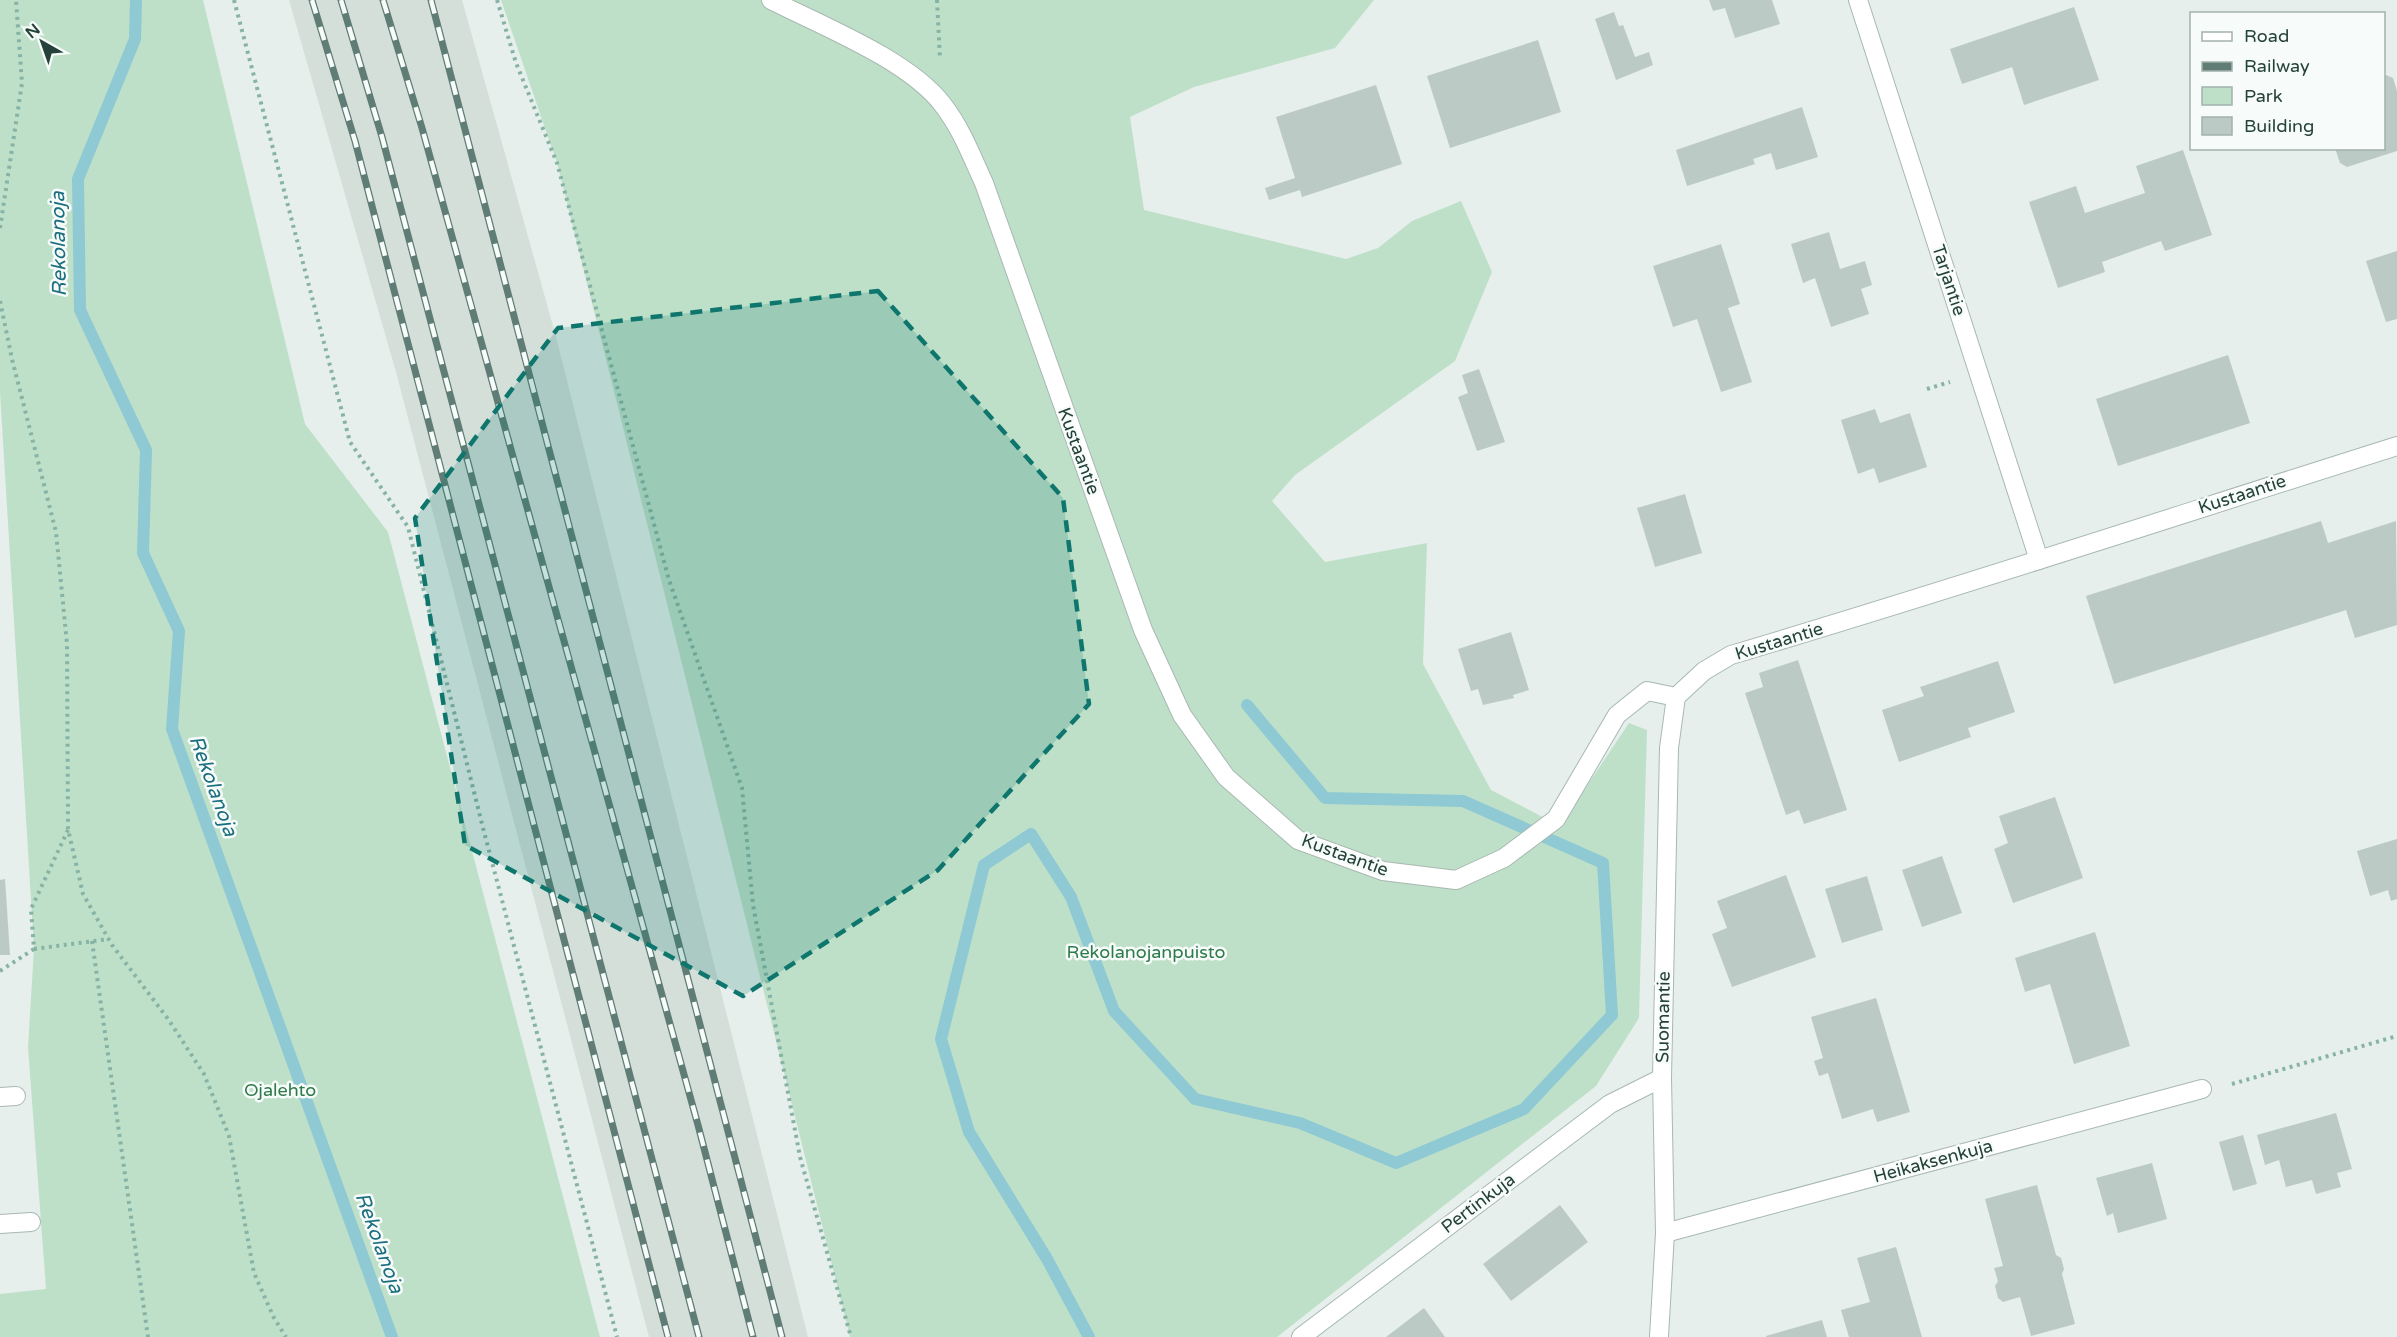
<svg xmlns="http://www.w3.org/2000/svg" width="2397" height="1337" font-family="'Varela Round',sans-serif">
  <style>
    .built { fill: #d4dfda }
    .green { fill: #bfe0c8 }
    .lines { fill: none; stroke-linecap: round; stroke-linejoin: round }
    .stream { stroke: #8ec9d4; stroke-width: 12 }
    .building { fill: #bbcac4 }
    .service-casing { stroke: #a8b8b2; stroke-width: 20 }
    .minor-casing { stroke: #a8b8b2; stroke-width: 20 }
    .path { stroke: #86b3a5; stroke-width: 4; stroke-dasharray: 3 4.5; stroke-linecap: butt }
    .service { stroke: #fff; stroke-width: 18 }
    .minor { stroke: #fff; stroke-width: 18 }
    .rail-casing { stroke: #5f7d75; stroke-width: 7 }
    .rail { stroke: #f7fbf9; stroke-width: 4.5; stroke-dasharray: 14; stroke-linecap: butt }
    .marked { fill: #0f766e; fill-opacity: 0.2; stroke: #0f766e; stroke-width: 4.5; stroke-dasharray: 12 8; stroke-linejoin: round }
    .labels { text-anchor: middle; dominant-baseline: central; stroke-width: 5; stroke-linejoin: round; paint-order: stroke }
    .street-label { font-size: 18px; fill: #24423a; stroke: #f7fbf9 }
    .park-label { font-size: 18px; fill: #2d7a4b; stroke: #f7fbf9 }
    .water-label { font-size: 20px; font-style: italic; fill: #1c6f80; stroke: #f7fbf9 }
  </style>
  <rect width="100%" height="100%" fill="#e6efeb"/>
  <path class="built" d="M289,0H462L555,333L808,1337H649L396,372Z"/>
  <g class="green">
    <path d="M0,0H203L305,424L388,532L600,1337H0V1294L46,1289L28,1047L34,949L0,392Z"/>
    <path d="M501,0H1374L1335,48L1194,87L1130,117L1144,210L1346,259L1378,248L1412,221L1461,201L1492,272L1455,361L1295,475L1272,501L1325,562L1427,543L1423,664L1491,790L1560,826L1629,723L1647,730L1639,1018L1596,1086L1277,1337H850L557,163Z"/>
  </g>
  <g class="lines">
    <g class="stream">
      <path d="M136,0L135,39L78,179L80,310L146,450L143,553L179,631L172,729L392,1337"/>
      <path d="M1089,1337L1047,1259L969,1132L941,1039L984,865L1031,834L1071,897L1114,1011L1195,1099L1300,1123L1396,1163L1524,1109L1612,1015L1603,863L1463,801L1325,798L1247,705"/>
    </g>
  </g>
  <g class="building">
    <path d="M1709,0H1772L1780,24L1735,38L1725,8L1713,11Z"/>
    <path d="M2074,7L2099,80L2024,105L2012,67L1962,84L1950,49Z"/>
    <path d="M1614,12L1619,26L1623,25L1635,57L1649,52L1653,65L1616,80L1595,19Z"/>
    <path d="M1538,40L1561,112L1450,148L1427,76Z"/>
    <path d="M2386,75L2393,78L2397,91V151L2347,167L2340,163L2335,148H2384V76Z"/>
    <path d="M1376,85L1402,164L1302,197L1300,190L1269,200L1265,188L1295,178L1276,117Z"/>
    <path d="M1802,107L1818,157L1776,170L1771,153L1753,159L1755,164L1687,186L1676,150Z"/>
    <path d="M2183,150L2212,235L2165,251L2161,241L2102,262L2105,272L2058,288L2029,202L2076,186L2085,213L2145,193L2136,166Z"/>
    <path d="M1829,232L1840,269L1865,261L1872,285L1861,289L1869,314L1831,327L1815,278L1803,283L1791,244Z"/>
    <path d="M1721,244L1740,304L1728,308L1752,382L1721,392L1697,319L1673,327L1653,266Z"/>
    <path d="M2397,251V319L2386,322L2366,261Z"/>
    <path d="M2228,355L2250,423L2118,466L2096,399Z"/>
    <path d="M1479,369L1505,442L1477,451L1458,397L1468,393L1462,375Z"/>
    <path d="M1875,409L1880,423L1910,413L1927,467L1879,483L1874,468L1858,474L1841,420Z"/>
    <path d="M1685,494L1702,553L1655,567L1637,508Z"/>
    <path d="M2321,521L2328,543L2396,521L2397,625L2355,638L2346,610L2114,684L2086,596Z"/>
    <path d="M1511,632L1529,690L1513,695L1514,698L1483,705L1478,689L1471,691L1458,649Z"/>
    <path d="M1798,660L1847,810L1804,824L1799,810L1786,815L1745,693L1763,687L1759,673Z"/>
    <path d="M1998,661L2015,712L1968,728L1971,737L1899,762L1882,710L1924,696L1920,687Z"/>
    <path d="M2055,797L2083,878L2013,903L1994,849L2008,843L1999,816Z"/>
    <path d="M2397,839V899L2391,901L2388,890L2370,896L2357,851Z"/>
    <path d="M1942,856L1962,913L1922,927L1902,870Z"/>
    <path d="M1786,875L1816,957L1732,987L1712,934L1727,928L1717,901Z"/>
    <path d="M1867,876L1883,930L1842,943L1825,889Z"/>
    <path d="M5,879L10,955H0V880Z"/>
    <path d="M2095,932L2130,1046L2074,1064L2050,984L2025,992L2015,958Z"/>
    <path d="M1876,998L1910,1112L1877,1122L1873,1109L1842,1119L1828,1073L1819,1076L1814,1061L1823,1058L1811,1017Z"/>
    <path d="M2336,1113L2352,1169L2337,1173L2341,1187L2316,1194L2312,1180L2286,1187L2279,1160L2265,1165L2257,1135Z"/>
    <path d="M2243,1135L2257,1184L2233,1191L2219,1142Z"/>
    <path d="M2152,1163L2167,1219L2118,1233L2113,1213L2107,1216L2096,1178Z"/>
    <path d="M2037,1185L2056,1255L2061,1258L2064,1269L2062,1274L2075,1324L2031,1336L2020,1297L2003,1302L1998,1298L1995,1286L1998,1281L1994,1268L2003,1266L1985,1199Z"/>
    <path d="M1560,1205L1588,1242L1511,1301L1483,1264Z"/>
    <path d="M1896,1247L1922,1337H1849L1841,1310L1870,1302L1857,1258Z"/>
    <path d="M1424,1308L1445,1337H1386Z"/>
    <path d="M1822,1320L1827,1337H1766V1336Z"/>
  </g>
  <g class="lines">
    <g class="service-casing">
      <g id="service">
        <path d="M0,1097L16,1096"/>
        <path d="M0,1224L31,1222"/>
      </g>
    </g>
    <g class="minor-casing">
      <g id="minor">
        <path d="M771,0C822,26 909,60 943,105C961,128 972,157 984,183L1143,630L1182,715L1226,777L1298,840L1383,871L1456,880L1504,858L1556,819L1617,715L1647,691L1676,697"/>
        <path d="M1858,0L2039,560"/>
        <path d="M1676,697L1704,671L1731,655C1954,589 2175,516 2397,446"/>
        <path d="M1665,1233L2202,1089"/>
        <path d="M1301,1337L1610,1104L1662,1078"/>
        <path d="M1659,1337L1665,1233L1662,1078L1669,748L1676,697"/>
      </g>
    </g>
    <g class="path">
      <path d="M234,0L350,442L408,527L483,828L617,1337"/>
      <path d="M497,0L516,63L557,163L669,580L742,788L753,905L800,1157L851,1337"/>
      <path d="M937,0L940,59"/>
      <path d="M0,228L22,83L16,0"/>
      <path d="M0,301L12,359L56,532L67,644L68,829L83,894L112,945L168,1019L204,1074L229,1136L254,1273L274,1318L286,1337"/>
      <path d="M1927,389L1950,382"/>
      <path d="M92,941L148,1337"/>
      <path d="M34,949L109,939"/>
      <path d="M0,971L34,949L31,909L68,830"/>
      <path d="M2232,1084L2397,1036"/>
    </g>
    <use href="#service" class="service"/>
    <use href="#minor" class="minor"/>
    <g class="rail-casing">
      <g id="rail">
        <path d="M312,0L355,141L668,1337"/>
        <path d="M341,0L382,137L699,1337"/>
        <path d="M383,0L422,128L698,1125L753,1337"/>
        <path d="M431,0L782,1337"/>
      </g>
    </g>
    <use href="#rail" class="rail"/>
  </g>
  <path class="marked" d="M878,291L1063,498L1089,704L938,870L743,996L465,845L415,518L558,328Z"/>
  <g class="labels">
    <g class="street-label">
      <text transform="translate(1949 280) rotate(72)">Tarjantie</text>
      <text transform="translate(1079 451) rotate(70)">Kustaantie</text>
      <text transform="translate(2242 494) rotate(-18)">Kustaantie</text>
      <text transform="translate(1779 641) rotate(-17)">Kustaantie</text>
      <text transform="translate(1345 855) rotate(20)">Kustaantie</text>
      <text transform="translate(1663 1017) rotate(-89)">Suomantie</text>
      <text transform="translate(1933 1161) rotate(-15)">Heikaksenkuja</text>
      <text transform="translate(1478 1203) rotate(-37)">Pertinkuja</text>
    </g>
    <g class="park-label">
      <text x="1146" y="952">Rekolanojanpuisto</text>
      <text x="280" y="1090">Ojalehto</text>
    </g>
    <g class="water-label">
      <text transform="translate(59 244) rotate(-91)">Rekolanoja</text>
      <text transform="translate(213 786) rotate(70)">Rekolanoja</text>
      <text transform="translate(379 1243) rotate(70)">Rekolanoja</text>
    </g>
  </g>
  <rect x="2190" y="12" width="195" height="138" fill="#f7fbf9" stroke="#a3b1ad" stroke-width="1.5"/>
  <rect x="2202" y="32" width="30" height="9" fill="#ffffff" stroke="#a3b1ad" stroke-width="1.5"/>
  <text x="2244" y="42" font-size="18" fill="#24423a">Road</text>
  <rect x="2202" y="62" width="30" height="9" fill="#5f7d75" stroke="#a3b1ad" stroke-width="1.5"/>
  <text x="2244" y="72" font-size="18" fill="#24423a">Railway</text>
  <rect x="2202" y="87" width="30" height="18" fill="#bfe0c8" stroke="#a3b1ad" stroke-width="1.5"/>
  <text x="2244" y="102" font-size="18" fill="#24423a">Park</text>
  <rect x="2202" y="117" width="30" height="18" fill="#bbcac4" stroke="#a3b1ad" stroke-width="1.5"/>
  <text x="2244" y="132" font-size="18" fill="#24423a">Building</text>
  <g transform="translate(42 42) rotate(320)" stroke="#f7fbf9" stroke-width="4.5" paint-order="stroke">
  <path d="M0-4.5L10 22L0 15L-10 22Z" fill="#24423a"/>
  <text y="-9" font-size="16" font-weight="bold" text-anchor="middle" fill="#24423a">N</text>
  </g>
</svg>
